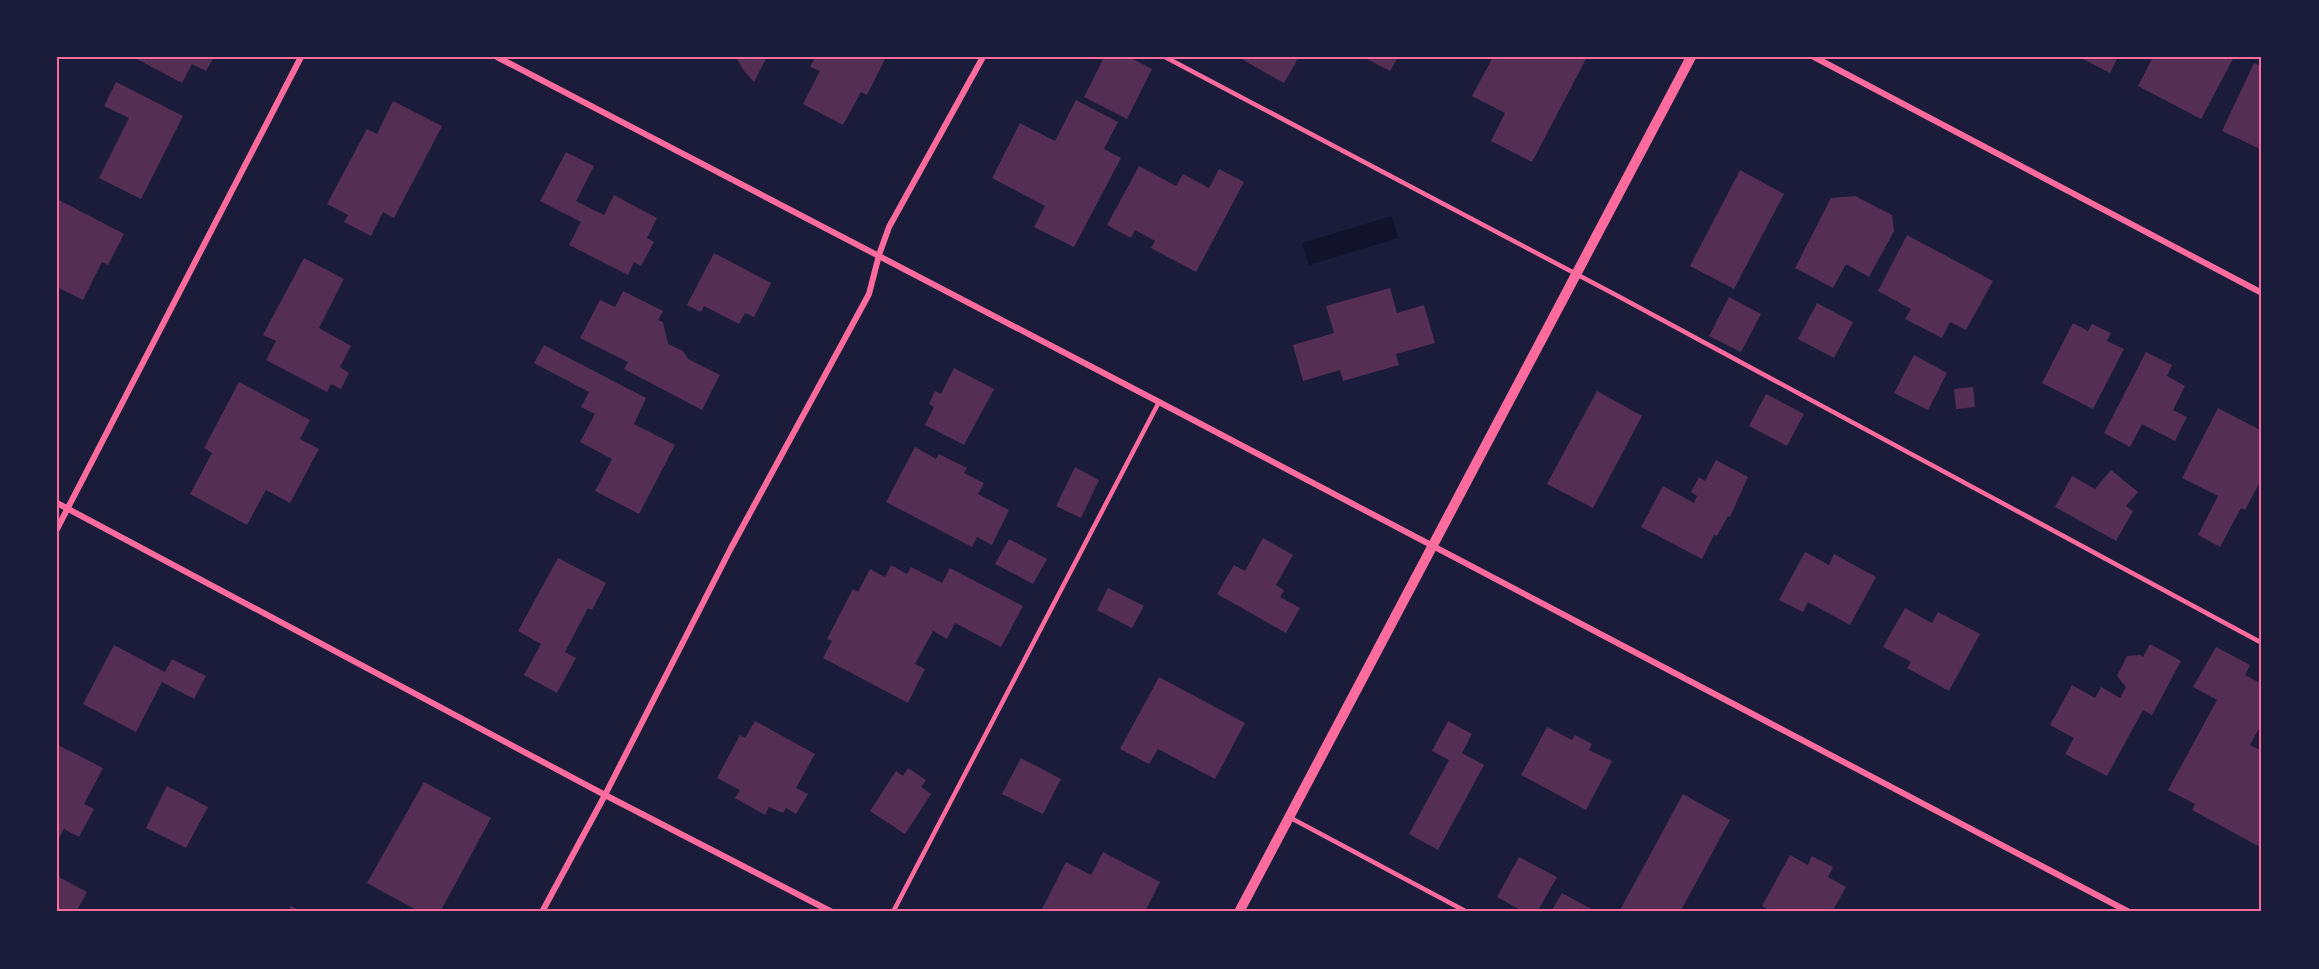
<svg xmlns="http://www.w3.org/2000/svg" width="2319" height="969" font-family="'DM Sans',sans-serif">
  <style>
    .water { fill: #12122b }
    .building { fill: #542f53 }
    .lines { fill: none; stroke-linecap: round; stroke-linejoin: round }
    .service { stroke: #ff6b9d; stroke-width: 4.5 }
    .minor { stroke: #ff6b9d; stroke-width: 6 }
    .tertiary { stroke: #ff6b9d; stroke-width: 10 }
    .neatline { fill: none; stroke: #ff6b9d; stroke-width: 2 }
  </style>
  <rect width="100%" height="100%" fill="#1b1b3a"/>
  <path class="water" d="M1392,216L1398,238L1309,265L1302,243Z"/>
  <g class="building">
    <path d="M133,57H214L206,71L192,64L182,83Z"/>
    <path d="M736,57H767L754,82L744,71Z"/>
    <path d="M815,57H881L885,59L867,95L861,92L843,125L803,104L820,71L810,67Z"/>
    <path d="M1104,57H1129L1152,69L1127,119L1084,97Z"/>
    <path d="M1245,57H1299L1284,83L1243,60Z"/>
    <path d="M1363,57H1398L1390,71Z"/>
    <path d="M1493,57H1582L1586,59L1532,162L1491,141L1505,113L1472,96Z"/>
    <path d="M2079,57H2118L2110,73Z"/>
    <path d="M2153,57H2234L2201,119L2138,86Z"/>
    <path d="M2254,63L2262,67V150L2222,131Z"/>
    <path d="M116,82L183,116L141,199L99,178L129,118L104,106Z"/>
    <path d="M1076,100L1118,122L1104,149L1121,158L1074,247L1034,227L1045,206L992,178L1020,123L1055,141Z"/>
    <path d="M393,101L442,126L394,218L383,212L371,236L344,222L348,215L327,204L367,129L377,134Z"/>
    <path d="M566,152L594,166L576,201L604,215L614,195L657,218L647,238L654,242L641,266L634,262L628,275L569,245L581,222L540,201Z"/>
    <path d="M1139,166L1176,186L1183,174L1209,188L1219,169L1244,182L1196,272L1151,248L1155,241L1135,230L1131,238L1107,225Z"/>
    <path d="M1740,170L1784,194L1734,289L1690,266Z"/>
    <path d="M1855,196L1892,215L1894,231L1869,277L1846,264L1833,288L1795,268L1831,198Z"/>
    <path d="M57,199L124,234L108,265L102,262L83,300L57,287Z"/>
    <path d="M1907,235L1993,281L1966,330L1950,322L1942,338L1905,319L1911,309L1878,291Z"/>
    <path d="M714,253L771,283L754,317L745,313L739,324L704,306L701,312L687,305Z"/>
    <path d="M304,258L344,279L319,328L351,346L340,367L349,373L341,389L331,384L327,392L266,360L276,341L263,335Z"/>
    <path d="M1390,288L1397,313L1424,305L1435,343L1396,354L1399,365L1343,381L1340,370L1303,381L1293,345L1334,333L1326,306Z"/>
    <path d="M623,291L663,311L658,320L663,322L668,344L683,351L688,359L720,375L702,410L624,369L628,362L580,338L600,300L615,307Z"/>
    <path d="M1729,297L1761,314L1741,352L1709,336Z"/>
    <path d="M1817,303L1853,322L1834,358L1798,339Z"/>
    <path d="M2073,323L2088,331L2092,324L2111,333L2107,341L2124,349L2093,409L2042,383Z"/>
    <path d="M544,345L646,398L634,424L675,445L639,514L595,491L612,459L580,442L595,414L581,407L589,392L534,363Z"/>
    <path d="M2146,352L2172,365L2167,376L2185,386L2173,410L2187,417L2175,441L2142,424L2130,447L2104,433Z"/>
    <path d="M1914,355L1947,373L1928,410L1894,393Z"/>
    <path d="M954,368L994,389L964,445L925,425L934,407L929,404L935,391L941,394Z"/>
    <path d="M239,382L310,420L300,439L319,449L290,503L266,490L247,525L190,494L212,453L204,448Z"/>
    <path d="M1973,387L1975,407L1956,409L1954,389Z"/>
    <path d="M1597,391L1642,416L1593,508L1547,484Z"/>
    <path d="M1766,394L1804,414L1787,446L1749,426Z"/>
    <path d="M2218,408L2262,431V478L2245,510L2241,508L2220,547L2198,535L2218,496L2182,478Z"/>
    <path d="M915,447L936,459L939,454L967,468L964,473L984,483L978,494L1009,510L992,545L977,537L972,547L886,502Z"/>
    <path d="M1716,460L1748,477L1730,517L1728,516L1717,536L1714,535L1702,559L1641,527L1663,486L1694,503L1697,496L1691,492L1699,477L1705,481Z"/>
    <path d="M1075,467L1099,480L1081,518L1056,506Z"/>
    <path d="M2111,470L2138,492L2126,506L2133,511L2116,541L2055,507L2072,476L2095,489Z"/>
    <path d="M1263,538L1293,555L1276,585L1284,590L1280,597L1300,608L1286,633L1217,594L1234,565L1245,571Z"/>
    <path d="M1009,539L1047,559L1033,584L995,564Z"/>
    <path d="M1805,552L1829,565L1834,554L1876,577L1850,625L1808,602L1803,612L1779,600Z"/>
    <path d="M558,558L606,583L592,610L588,608L565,652L576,658L557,693L524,675L541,644L518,631Z"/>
    <path d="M891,565L907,574L911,567L942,583L950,568L1023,606L1001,647L955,623L947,639L933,631L915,664L925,669L908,703L823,658L832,641L827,639L853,589L858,592L870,569L885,577Z"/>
    <path d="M1108,588L1144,606L1132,628L1097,610Z"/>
    <path d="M1905,608L1932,623L1938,612L1980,634L1949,691L1907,668L1911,662L1883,647Z"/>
    <path d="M2150,644L2181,661L2152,715L2143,710L2107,776L2065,754L2074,738L2050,725L2072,685L2095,698L2101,687L2120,698L2126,687L2117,676L2127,656L2140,655L2143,657Z"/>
    <path d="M114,645L165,672L172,659L206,676L194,699L162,682L136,732L83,704Z"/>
    <path d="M2216,647L2250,665L2245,675L2262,684V723L2250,745L2262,751V779L2259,785L2262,787V842L2260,847L2192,810L2195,804L2168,790L2217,700L2193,687Z"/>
    <path d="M1159,677L1245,723L1215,779L1158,749L1149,764L1120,749Z"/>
    <path d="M755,721L815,754L796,788L808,794L796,814L786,808L783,813L769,807L765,815L735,798L740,790L717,778L740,735L745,738Z"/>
    <path d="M1448,721L1472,734L1462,753L1484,765L1438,850L1409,834L1449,760L1432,751Z"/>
    <path d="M1547,727L1572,740L1575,735L1592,744L1589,750L1612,761L1586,810L1521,775Z"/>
    <path d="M58,745L103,768L84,804L94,809L79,837L64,829L59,838L57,837Z"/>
    <path d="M1021,758L1061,779L1043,814L1002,794Z"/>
    <path d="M908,768L926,780L921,787L931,794L905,834L870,811L896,771L903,776Z"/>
    <path d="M424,782L491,818L440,912H420L367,883Z"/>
    <path d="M167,786L208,807L186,848L146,828Z"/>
    <path d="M1683,794L1730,820L1680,912H1619Z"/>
    <path d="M1103,852L1160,882L1145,912H1047L1042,909L1066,862L1091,875Z"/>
    <path d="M1790,855L1808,865L1812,856L1833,867L1828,877L1846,887L1832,912H1772L1762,906Z"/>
    <path d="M1519,857L1557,877L1537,912H1524L1497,897Z"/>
    <path d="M57,876L87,892L76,912H57Z"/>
    <path d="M1562,893L1597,912H1551Z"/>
    <path d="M291,906L303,912H288Z"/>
  </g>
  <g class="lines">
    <g class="service">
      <path d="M1165,57L1616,295L2262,643"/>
      <path d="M1289,817L1467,912"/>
      <path d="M893,912L1159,402"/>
    </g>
    <g class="minor">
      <path d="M497,57L1159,402L2129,912"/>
      <path d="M1814,57L2262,293"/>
      <path d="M57,503L605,795L832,912"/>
      <path d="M57,529L301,57"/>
      <path d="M542,912L605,795L731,548L869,294L879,255L889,227L983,57"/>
    </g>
    <path class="tertiary" d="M1239,912L1691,57"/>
  </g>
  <rect width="2319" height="969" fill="none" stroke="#1b1b3a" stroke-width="117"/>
  <rect x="58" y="58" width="2202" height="852" class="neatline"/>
</svg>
